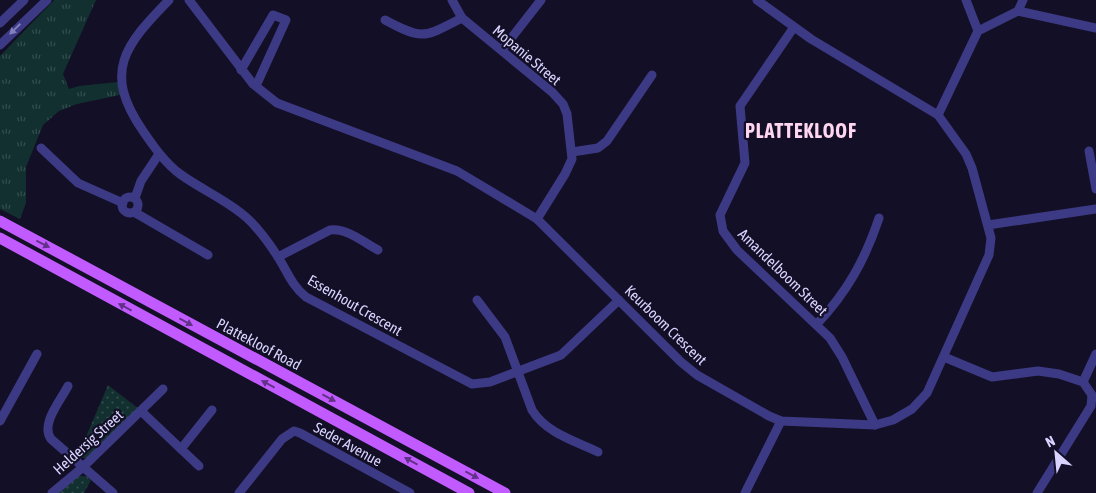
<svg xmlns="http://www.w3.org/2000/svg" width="1096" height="493" font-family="'Asap Condensed',sans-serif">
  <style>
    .grass { fill: url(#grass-dots) }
    .park { fill: url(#park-tufts) }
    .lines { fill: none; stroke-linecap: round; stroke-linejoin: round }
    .minor { stroke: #3d3a85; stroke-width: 9 }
    .major { stroke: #c25bff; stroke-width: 11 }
    .oneway { fill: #837fbc }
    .oneway2 { fill: #623188 }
    .labels { text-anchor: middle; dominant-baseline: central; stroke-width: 4.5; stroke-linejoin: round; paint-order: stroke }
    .street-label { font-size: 15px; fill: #d9d4ff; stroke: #130f26 }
    .district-label { font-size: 20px; font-weight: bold; letter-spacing: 1px; fill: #ffd6f0; stroke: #130f26 }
  </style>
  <defs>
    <pattern id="grass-dots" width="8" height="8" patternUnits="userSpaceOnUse" patternTransform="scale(1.25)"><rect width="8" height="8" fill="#12302f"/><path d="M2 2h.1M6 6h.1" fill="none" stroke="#344d4e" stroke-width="1.8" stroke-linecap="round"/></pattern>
    <pattern id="park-tufts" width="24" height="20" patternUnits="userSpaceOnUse" patternTransform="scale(1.25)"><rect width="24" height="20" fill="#12302f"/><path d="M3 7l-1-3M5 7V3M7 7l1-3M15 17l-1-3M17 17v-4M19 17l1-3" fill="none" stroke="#344d4e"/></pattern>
  </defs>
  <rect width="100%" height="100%" fill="#130f26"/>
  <g class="grass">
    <path d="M108,385L139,409L87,458H77Z"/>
    <path d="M78,476H86L91,480L84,493H57Z"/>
  </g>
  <path class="park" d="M54,0H96L63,74L69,89L79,86L118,82L120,95L77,104L59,111L43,125L26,167V203L20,219L0,209V56Z"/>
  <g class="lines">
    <g class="minor">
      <path d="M169,0C125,45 102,72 143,131C154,147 165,163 180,174C202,190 227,200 247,218C259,229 269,243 278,257C287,271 292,286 306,297L472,384L490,382L561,355L619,300"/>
      <path d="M189,0L253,84L277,103L457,171L537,219L681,362L697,375L769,416L781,421L875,425L893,420L912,409L927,393L989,255L991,238L972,168L966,154L938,115L811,39L757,0"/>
      <path d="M452,0L462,18L552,92L563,104L567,114L572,159L565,174L537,219"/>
      <path d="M966,0L978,31"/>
      <path d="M1018,11L1023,0"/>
      <path d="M385,20C424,41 424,37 462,18"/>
      <path d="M0,23L24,0"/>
      <path d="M794,27L740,106L745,163L720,215L723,231L737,250L830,338L842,357L875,425"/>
      <path d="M0,45L47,0"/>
      <path d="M502,50L541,0"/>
      <path d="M241,70L273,15L286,20L256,86"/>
      <path d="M938,115L978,31L1018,11L1096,28"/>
      <path d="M41,148L78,183L123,203"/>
      <path d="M1089,151L1096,189"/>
      <path d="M572,152L598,148L607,141L652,75"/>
      <circle cx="130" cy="205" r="8"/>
      <path d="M135,198L141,181L159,154"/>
      <path d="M134,212L208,255"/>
      <path d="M988,225L1096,209"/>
      <path d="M278,257L330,230C347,228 363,242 378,250"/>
      <path d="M477,300L505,337L532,410C546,433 575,441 598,452"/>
      <path d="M817,324C847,292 865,260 879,218"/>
      <path d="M944,357L992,377L1038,371L1059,374L1083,382L1092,395L1091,406L1037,493"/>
      <path d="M1083,382L1096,354"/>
      <path d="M68,386C61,400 40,424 51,439L113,493"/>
      <path d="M142,412L199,466"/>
      <path d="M0,421L37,354"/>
      <path d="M181,449L212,410"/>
      <path d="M52,493L82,468L163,389"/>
      <path d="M239,493L282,439L294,431L300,433L410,493"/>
      <path d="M745,493L781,421"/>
    </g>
    <g class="major">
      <path d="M0,221L505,493"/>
      <path d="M0,238L469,493"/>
    </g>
  </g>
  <defs><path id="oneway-solid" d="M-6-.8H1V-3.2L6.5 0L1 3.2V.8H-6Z" transform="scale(1.25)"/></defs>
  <use class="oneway" href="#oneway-solid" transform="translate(15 29) rotate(136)"/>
  <g class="oneway2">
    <use href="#oneway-solid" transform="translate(43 244) rotate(27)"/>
    <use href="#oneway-solid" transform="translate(125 307) rotate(-152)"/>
    <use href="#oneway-solid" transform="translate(186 322) rotate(29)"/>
    <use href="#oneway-solid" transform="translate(268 384) rotate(-152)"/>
    <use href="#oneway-solid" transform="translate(329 398) rotate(28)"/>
    <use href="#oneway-solid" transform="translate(411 461) rotate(-151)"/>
    <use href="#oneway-solid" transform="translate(472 475) rotate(28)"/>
  </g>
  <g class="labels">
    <g class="street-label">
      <text transform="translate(527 55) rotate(40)">Mopanie Street</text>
      <text transform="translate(783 272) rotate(44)">Amandelboom Street</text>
      <text transform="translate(355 305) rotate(30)">Essenhout Crescent</text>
      <text transform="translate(666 325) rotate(44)">Keurboom Crescent</text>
      <text transform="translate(259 344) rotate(28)">Plattekloof Road</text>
      <text transform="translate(88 442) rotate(-42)">Heldersig Street</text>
      <text transform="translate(348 444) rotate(29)">Seder Avenue</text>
    </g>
    <g class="district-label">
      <text x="801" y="130">PLATTEKLOOF</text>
    </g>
  </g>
  <g transform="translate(1056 453) rotate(333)" stroke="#130f26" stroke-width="4" paint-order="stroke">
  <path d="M0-4L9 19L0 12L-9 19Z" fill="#d9d4ff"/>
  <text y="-8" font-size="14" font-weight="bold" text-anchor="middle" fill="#d9d4ff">N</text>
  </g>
</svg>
